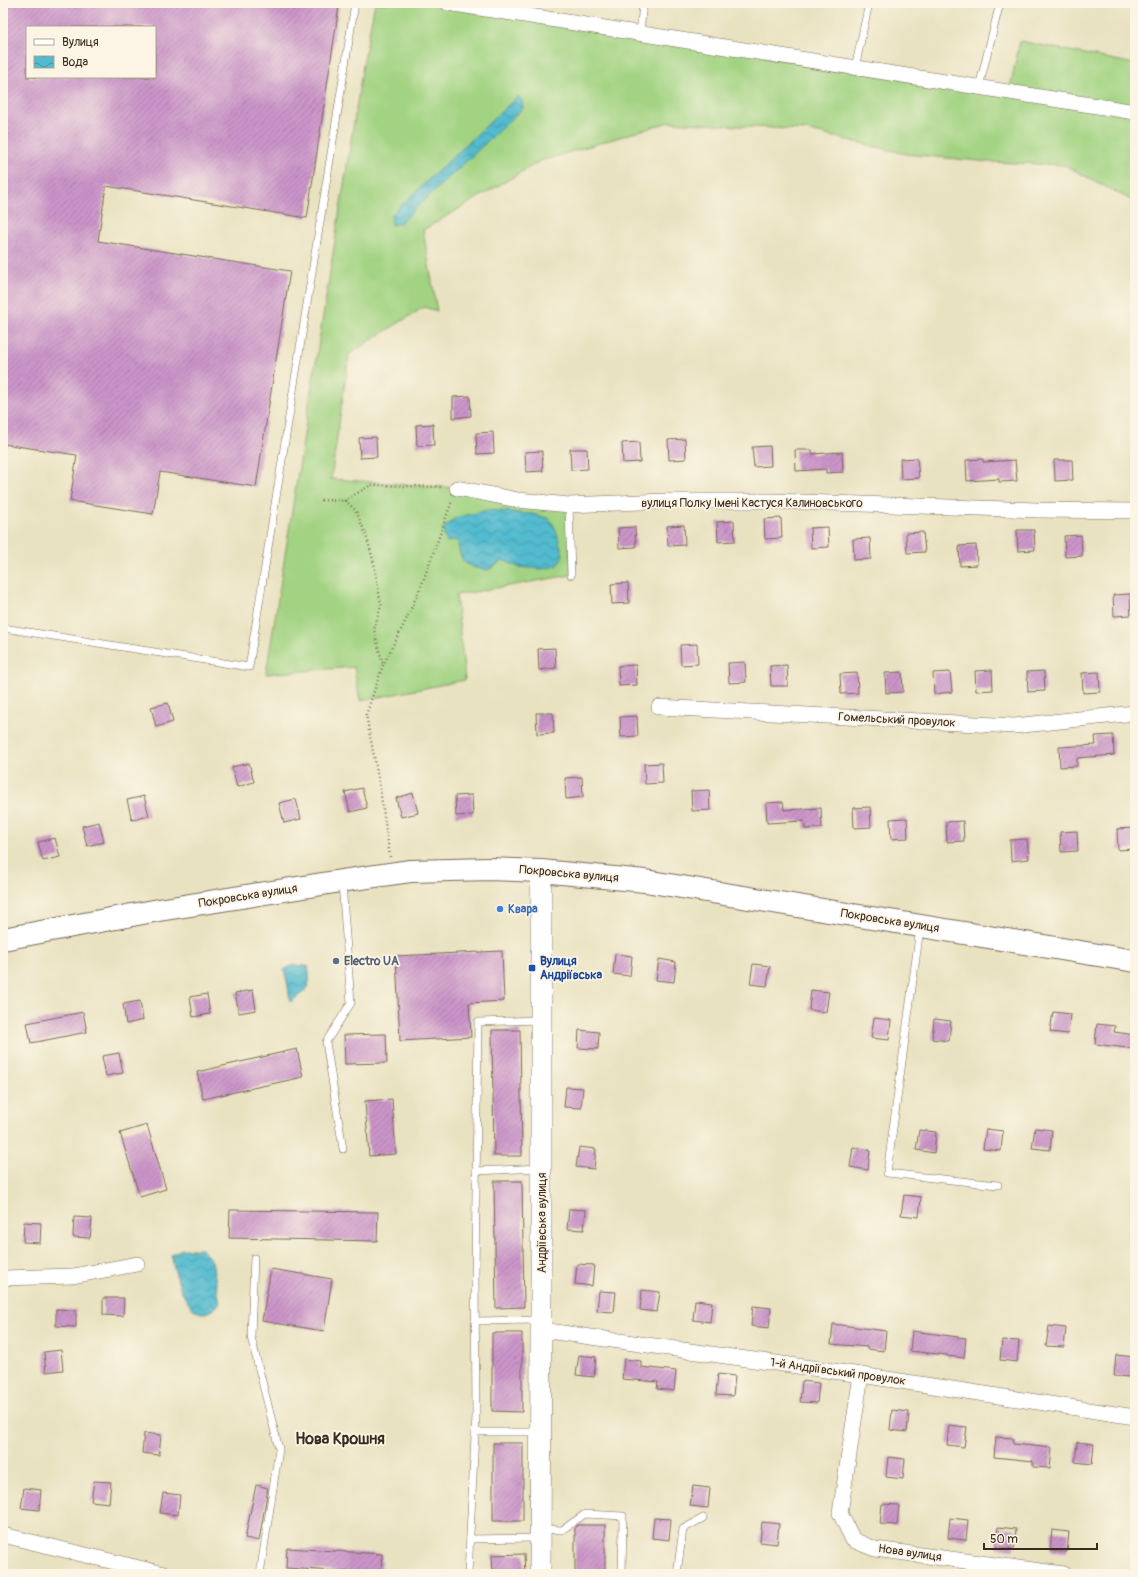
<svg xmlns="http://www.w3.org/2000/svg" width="1138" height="1577" font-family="Pangolin,sans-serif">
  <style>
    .grass { fill: #a2d382; stroke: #6e7e50 }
    .water { fill: url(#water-waves); stroke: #467276 }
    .building { fill: url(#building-hatch); fill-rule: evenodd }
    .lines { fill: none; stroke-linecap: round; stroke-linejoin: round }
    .lane-casing { stroke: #786a57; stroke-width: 8 }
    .street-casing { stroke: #786a57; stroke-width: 16 }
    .secondary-casing { stroke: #786a57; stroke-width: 22 }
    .highway-casing { stroke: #786a57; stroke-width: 24 }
    .path { stroke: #786a57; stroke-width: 2.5; stroke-dasharray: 1 3; stroke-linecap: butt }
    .lane { stroke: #fff; stroke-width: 7 }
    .street { stroke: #fff; stroke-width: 15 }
    .secondary { stroke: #fff; stroke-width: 21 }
    .highway { stroke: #fff; stroke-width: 22 }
    .shop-dot { fill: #3f7fe0; stroke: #fcf5e5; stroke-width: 1.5 }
    .service-dot { fill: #5c6f8a; stroke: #fcf5e5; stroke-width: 1.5 }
    .transit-dot { fill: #1a4fb4; stroke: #fcf5e5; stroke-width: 1.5 }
    .labels { text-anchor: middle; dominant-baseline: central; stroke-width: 3.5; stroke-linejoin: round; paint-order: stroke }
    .street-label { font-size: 12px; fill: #3b2a1e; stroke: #fcf5e5 }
    .shop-label { font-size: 12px; font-weight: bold; fill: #366cbe; stroke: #fcf5e5; text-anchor: start }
    .service-label { font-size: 12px; font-weight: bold; fill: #4e5e75; stroke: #fcf5e5; text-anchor: start }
    .transit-label { font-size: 12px; font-weight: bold; fill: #164399; stroke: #fcf5e5; text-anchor: start }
    .district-label { font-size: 16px; font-weight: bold; fill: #3b2a1e; stroke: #fcf5e5 }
  </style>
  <defs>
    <pattern id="water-waves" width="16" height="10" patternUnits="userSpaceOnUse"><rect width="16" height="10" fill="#52bbcf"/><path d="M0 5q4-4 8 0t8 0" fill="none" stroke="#4598a7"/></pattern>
    <pattern id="building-hatch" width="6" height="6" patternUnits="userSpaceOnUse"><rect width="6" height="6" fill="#cb94c9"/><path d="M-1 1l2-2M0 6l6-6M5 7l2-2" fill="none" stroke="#a679a3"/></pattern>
  </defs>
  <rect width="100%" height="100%" fill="#fcf5e5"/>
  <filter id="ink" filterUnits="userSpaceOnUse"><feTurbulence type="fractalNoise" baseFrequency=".025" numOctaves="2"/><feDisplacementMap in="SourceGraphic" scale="8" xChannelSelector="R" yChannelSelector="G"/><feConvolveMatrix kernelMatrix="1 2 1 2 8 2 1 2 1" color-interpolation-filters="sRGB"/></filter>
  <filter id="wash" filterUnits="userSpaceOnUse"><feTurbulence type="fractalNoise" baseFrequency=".012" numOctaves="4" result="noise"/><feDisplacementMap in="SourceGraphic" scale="16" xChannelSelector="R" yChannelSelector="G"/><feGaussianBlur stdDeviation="0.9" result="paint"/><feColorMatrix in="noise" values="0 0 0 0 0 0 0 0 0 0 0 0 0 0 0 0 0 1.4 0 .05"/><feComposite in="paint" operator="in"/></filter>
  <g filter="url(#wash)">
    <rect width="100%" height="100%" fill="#e9e2c1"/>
    <path class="grass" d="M375,3H448L1009,92L1020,41L1135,64V202L1064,165L989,162L906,154L806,130L669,122L540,161L423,230L437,311L424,307L349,354L331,479L457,488L569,505L571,575L456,595L465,680L360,701L354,667L266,674L363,65Z"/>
    <g class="water">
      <path d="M518,96L522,101L523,108L400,223L392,225L391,215Z"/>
      <path d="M488,510L532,514L550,519L556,530L563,555L557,566L542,569L518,567L503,560L488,570C466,567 460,564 458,541L454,540L447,542L444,536V527L458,517Z"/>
      <path d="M293,965L308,966C312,988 307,990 290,1002L288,986L284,970Z"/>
      <path d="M182,1249H201L212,1261L220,1303C190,1337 175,1275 171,1254Z"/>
    </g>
    <g id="blocks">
      <g class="building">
        <path d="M3,3H320L339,6L307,218L106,186L98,241L290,271L256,487L160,472L153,514L70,501L77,455L3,444ZM27,27H155V77H27Z"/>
        <path d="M470,396L471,416L453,418V397Z"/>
        <path d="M433,424L434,445L417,446L416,425Z"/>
        <path d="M493,432L494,453L477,454L476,433Z"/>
        <path d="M376,437L377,457L360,458L359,438Z"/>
        <path d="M685,439L686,459L669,460L668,440Z"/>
        <path d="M639,442L640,462L623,463L622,443Z"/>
        <path d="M770,446L771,466L754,467L752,447Z"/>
        <path d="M570,449H587L588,469L571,470Z"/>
        <path d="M795,450H812V454L842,452L843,472L826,473V469L796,471Z"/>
        <path d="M542,451L543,471L526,472L525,452Z"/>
        <path d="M917,458L919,478L901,479L900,459Z"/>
        <path d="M983,459V462L1015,460L1017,481L999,482V479L967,481L966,460Z"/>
        <path d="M1054,460H1072L1073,480L1055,481Z"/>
        <path d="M781,518L782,538L765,539L764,519Z"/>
        <path d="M734,521L735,541L718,542L717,522Z"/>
        <path d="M684,525L685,545L668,546L667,526Z"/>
        <path d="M635,527L636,547L619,548L618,528Z"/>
        <path d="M828,527L829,547L811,548L810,528Z"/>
        <path d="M1017,530H1034L1035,550L1018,551Z"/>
        <path d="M923,532L925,552L907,553L906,533Z"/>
        <path d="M1081,535L1082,556L1065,557L1064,536Z"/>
        <path d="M870,538L871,559L854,560L853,539Z"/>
        <path d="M976,545L977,565L960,566L959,546Z"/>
        <path d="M628,583L629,603L612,604L611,584Z"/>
        <path d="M1130,594L1131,615L1114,616L1113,595Z"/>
        <path d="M697,644L698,664L681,665L680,645Z"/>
        <path d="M555,648L556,668L539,670L538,649Z"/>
        <path d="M745,662L746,682L729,683L728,663Z"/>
        <path d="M636,665L637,685L619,686L618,666Z"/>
        <path d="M787,665L788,686H771L770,666Z"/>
        <path d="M992,670L993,690L976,691L975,671Z"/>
        <path d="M1044,671L1045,691L1028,692L1027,672Z"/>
        <path d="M902,672L903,692L886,693L885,673Z"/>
        <path d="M950,672L952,692L934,694L933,673Z"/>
        <path d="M1099,672L1100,692L1083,693L1082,673Z"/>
        <path d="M857,673L858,693L841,694L840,674Z"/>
        <path d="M168,703L173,722L156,727L151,707Z"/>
        <path d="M536,713H553L554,733L537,734Z"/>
        <path d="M637,716L638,736L621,737L620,717Z"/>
        <path d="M1113,735L1114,755L1077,758V766L1060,767L1059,747L1096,745L1095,736Z"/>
        <path d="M249,763L254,782L237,787L232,767Z"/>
        <path d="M662,763L663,783L645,784L644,764Z"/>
        <path d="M582,777L583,797L566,799L565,778Z"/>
        <path d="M362,788L367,808L350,812L345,792Z"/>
        <path d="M709,790L710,810L692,811L691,791Z"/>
        <path d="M413,793L418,813L401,817L396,798Z"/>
        <path d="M472,795L473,815L456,816L455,796Z"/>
        <path d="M144,796L149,816L132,820L127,800Z"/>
        <path d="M296,799L301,819L284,823L279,803Z"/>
        <path d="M783,802L784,810L821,808L822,828L805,829L804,821L767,823L766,803Z"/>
        <path d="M870,807L871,827L854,828L853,808Z"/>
        <path d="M907,818L908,838L891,839L890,819Z"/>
        <path d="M963,821L964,841L947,842L946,822Z"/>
        <path d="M99,822L104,842L87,846L82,826Z"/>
        <path d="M1134,828L1135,849L1118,850L1117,829Z"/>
        <path d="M1077,831L1078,851L1061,852L1060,832Z"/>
        <path d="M55,838L60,857L43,861L38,842Z"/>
        <path d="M1027,839L1029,859L1011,861L1010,840Z"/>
        <path d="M502,951L504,1001L469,1003L471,1037L400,1041L396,956Z"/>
        <path d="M615,954L632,956L630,976L613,974Z"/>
        <path d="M659,959L676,962L674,982L656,980Z"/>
        <path d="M753,964L770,966L767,986L750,984Z"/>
        <path d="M253,990L256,1010L239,1013L235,993Z"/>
        <path d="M811,990L829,992L826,1012L809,1010Z"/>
        <path d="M207,994L210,1014L193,1017L190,997Z"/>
        <path d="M140,1001L143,1020L126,1024L123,1004Z"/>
        <path d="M83,1012L87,1032L31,1043L27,1023Z"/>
        <path d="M1053,1012L1070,1014L1068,1034L1050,1032Z"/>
        <path d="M874,1018L891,1020L889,1040L871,1038Z"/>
        <path d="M934,1019L951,1021L949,1041L932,1039Z"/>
        <path d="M1097,1024L1115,1026L1114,1032L1135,1035V1049L1095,1044Z"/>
        <path d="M492,1030H520L522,1156H494Z"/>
        <path d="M579,1030L599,1032L598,1049L578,1048Z"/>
        <path d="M386,1034L387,1063L345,1064L344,1035Z"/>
        <path d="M297,1049L303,1077L203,1099L197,1072Z"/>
        <path d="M119,1053L123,1073L106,1076L102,1056Z"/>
        <path d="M566,1087L583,1088L581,1108L564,1107Z"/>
        <path d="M392,1099L396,1154L369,1156L365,1101Z"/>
        <path d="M147,1125L166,1189L140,1197L120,1133Z"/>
        <path d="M1035,1128L1052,1130L1050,1150L1032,1148Z"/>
        <path d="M986,1129L1003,1131L1001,1151L983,1149Z"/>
        <path d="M919,1130L936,1132L934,1153L916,1150Z"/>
        <path d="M579,1147L596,1149L594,1169L576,1167Z"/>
        <path d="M853,1147L870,1150L868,1170L850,1167Z"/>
        <path d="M494,1181H522L524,1307L496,1308Z"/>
        <path d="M904,1195L921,1197L919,1217L901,1215Z"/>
        <path d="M569,1209L586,1210L584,1230L567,1229Z"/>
        <path d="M230,1210L378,1212L377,1241L229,1238Z"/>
        <path d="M74,1217L92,1218L90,1238L73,1237Z"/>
        <path d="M24,1222L41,1223L40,1243L23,1242Z"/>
        <path d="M577,1264L594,1265L592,1286L575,1284Z"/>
        <path d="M271,1269L332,1279L324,1331L262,1321Z"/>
        <path d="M642,1290L660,1292L657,1312L640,1310Z"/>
        <path d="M599,1291L616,1292L614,1312L597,1311Z"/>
        <path d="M103,1298H124L123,1316L103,1315Z"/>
        <path d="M695,1300L712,1302L710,1322L693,1320Z"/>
        <path d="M753,1306L771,1308L769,1328L751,1326Z"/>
        <path d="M56,1309L76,1310V1327L56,1326Z"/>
        <path d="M833,1324L886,1331L884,1351L867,1349V1347L831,1344Z"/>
        <path d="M1049,1326L1066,1328L1064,1347L1046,1346Z"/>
        <path d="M912,1331L966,1338L964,1358L947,1356V1355L910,1351Z"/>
        <path d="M492,1333H522V1412L492,1411Z"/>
        <path d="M1002,1340L1019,1341L1017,1362L1000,1360Z"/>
        <path d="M61,1350L63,1370L46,1372L44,1352Z"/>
        <path d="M579,1355L596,1357L594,1377L576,1375Z"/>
        <path d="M1116,1355L1134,1357L1132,1377L1114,1376Z"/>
        <path d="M624,1359L641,1361V1367L676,1371L674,1391L657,1389L658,1382L622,1379Z"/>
        <path d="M718,1374L735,1376L733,1396L716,1395Z"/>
        <path d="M802,1381L819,1383L817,1403L800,1402Z"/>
        <path d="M892,1410L909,1412L907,1432L890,1430Z"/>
        <path d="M949,1425L967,1427L964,1447L947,1445Z"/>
        <path d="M144,1433L161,1435L159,1455L142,1453Z"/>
        <path d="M996,1437L1013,1438V1444L1052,1448L1050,1468L1033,1467V1461L994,1457Z"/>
        <path d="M1077,1442L1094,1444L1092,1464L1075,1462Z"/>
        <rect x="493" y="1443" width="30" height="78"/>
        <path d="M888,1457L905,1459L903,1479L886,1477Z"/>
        <path d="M94,1481L111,1482L109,1503L91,1501Z"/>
        <path d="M256,1485L268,1488L259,1541L245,1538Z"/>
        <path d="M693,1486L710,1488L708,1508L690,1506Z"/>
        <path d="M24,1488L41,1490L39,1510L21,1508Z"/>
        <path d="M163,1493L180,1495L178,1515L160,1513Z"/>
        <path d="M882,1504L899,1505L897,1525L880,1524Z"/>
        <path d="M654,1518L671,1519L669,1540L652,1538Z"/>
        <path d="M950,1518L968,1520L966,1540L948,1538Z"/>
        <path d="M762,1522L779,1524L777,1544L760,1542Z"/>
        <path d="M578,1525H605V1574H575V1527Z"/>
        <path d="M998,1527L1016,1529L1014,1549L996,1547Z"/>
        <path d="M1052,1530L1069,1532L1067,1552L1050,1551Z"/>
        <path d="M287,1548L382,1554L381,1574L286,1568Z"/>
        <path d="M524,1554L525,1574H493L492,1555Z"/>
      </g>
    </g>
  </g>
  <g filter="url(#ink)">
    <use href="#blocks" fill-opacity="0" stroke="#786a57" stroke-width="1"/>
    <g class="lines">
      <g class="lane-casing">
        <g id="lane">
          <path d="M640,33L643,3"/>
          <path d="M855,68L869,3"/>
          <path d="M979,87L1000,3"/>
          <path d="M569,505L571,575"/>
          <path d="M3,628L249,667L355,3"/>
          <path d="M342,883L351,1003L326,1042L343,1149"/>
          <path d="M920,928L887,1173L998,1185"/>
          <path d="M476,1171L540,1168"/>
          <path d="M254,1258L251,1337L279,1449L260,1574"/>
          <path d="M475,1321L539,1320"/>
          <path d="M475,1432H539"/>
          <path d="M542,1529L562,1530L585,1514L623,1516L622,1574"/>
          <path d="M470,1539L538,1538"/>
          <path d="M468,1574L476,1416L475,1276L478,1022L540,1020"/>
          <path d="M677,1574L683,1529L703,1518"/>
        </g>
      </g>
      <g class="street-casing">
        <g id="street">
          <path d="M448,3L1135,112"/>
          <path d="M457,488L518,500L569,505L665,501H772L1037,510L1135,511"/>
          <path d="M659,707L1014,726L1135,713"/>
          <path d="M3,1278L73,1276L137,1264"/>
          <path d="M541,1330L861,1375L1135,1417"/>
          <path d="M861,1375L840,1513L853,1540L875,1549L1064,1574"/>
          <path d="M3,1535L164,1574"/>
        </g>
      </g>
      <g class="secondary-casing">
        <path id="secondary" d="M540,1574L541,1330V871"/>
      </g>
      <g class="highway-casing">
        <path id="highway" d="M3,939L159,910L341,881L410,871L490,869L541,871L645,881L1135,961"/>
      </g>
      <g class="path">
        <path d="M321,500L346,501L356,511L366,535L374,563L381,605L374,630L383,665"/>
        <path d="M344,501L371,485L442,487"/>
        <path d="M390,857L379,782L366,715L383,665L406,620L422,584L452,501"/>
      </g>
      <use href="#lane" class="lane"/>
      <use href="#street" class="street"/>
      <use href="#secondary" class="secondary"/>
      <use href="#highway" class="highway"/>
    </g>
  </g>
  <circle class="shop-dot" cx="500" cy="909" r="4"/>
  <circle class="service-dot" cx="336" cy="961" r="4"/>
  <rect class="transit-dot" x="528" y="964" width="8" height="8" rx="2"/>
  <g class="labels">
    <g class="street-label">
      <text x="752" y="503">вулиця Полку Імені Кастуся Калиновського</text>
      <text transform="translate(897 720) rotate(3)">Гомельський провулок</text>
      <text transform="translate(569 874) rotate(5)">Покровська вулиця</text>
      <text transform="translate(248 896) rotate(-9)">Покровська вулиця</text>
      <text transform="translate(890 921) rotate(9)">Покровська вулиця</text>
      <text transform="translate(542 1223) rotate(-90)">Андріївська вулиця</text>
      <text transform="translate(838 1372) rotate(8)">1-й Андріївський провулок</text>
      <text transform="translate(910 1553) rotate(8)">Нова вулиця</text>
    </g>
    <g class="shop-label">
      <text x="508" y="909">Квара</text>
    </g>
    <g class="service-label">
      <text x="344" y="961">Electro UA</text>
    </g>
    <g class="transit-label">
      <text x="540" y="961">Вулиця<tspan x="540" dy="14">Андріївська</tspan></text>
    </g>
    <g class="district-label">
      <text x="340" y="1439">Нова Крошня</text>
    </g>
  </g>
  <rect width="1138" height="1577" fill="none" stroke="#fcf5e5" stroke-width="16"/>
  <rect x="26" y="26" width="130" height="52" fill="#fcf5e5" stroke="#afa495"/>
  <rect x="34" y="39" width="20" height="6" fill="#ffffff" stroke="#afa495"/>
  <text x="62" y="46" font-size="12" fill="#3b2a1e">Вулиця</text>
  <rect x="34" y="56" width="20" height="12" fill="url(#water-waves)" stroke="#afa495"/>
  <text x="62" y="66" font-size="12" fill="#3b2a1e">Вода</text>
  <path d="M984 1543v6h113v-6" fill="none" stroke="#3b2a1e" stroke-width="2"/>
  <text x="990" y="1543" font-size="12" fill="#3b2a1e" stroke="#fcf5e5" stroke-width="3" paint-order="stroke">50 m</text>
</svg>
